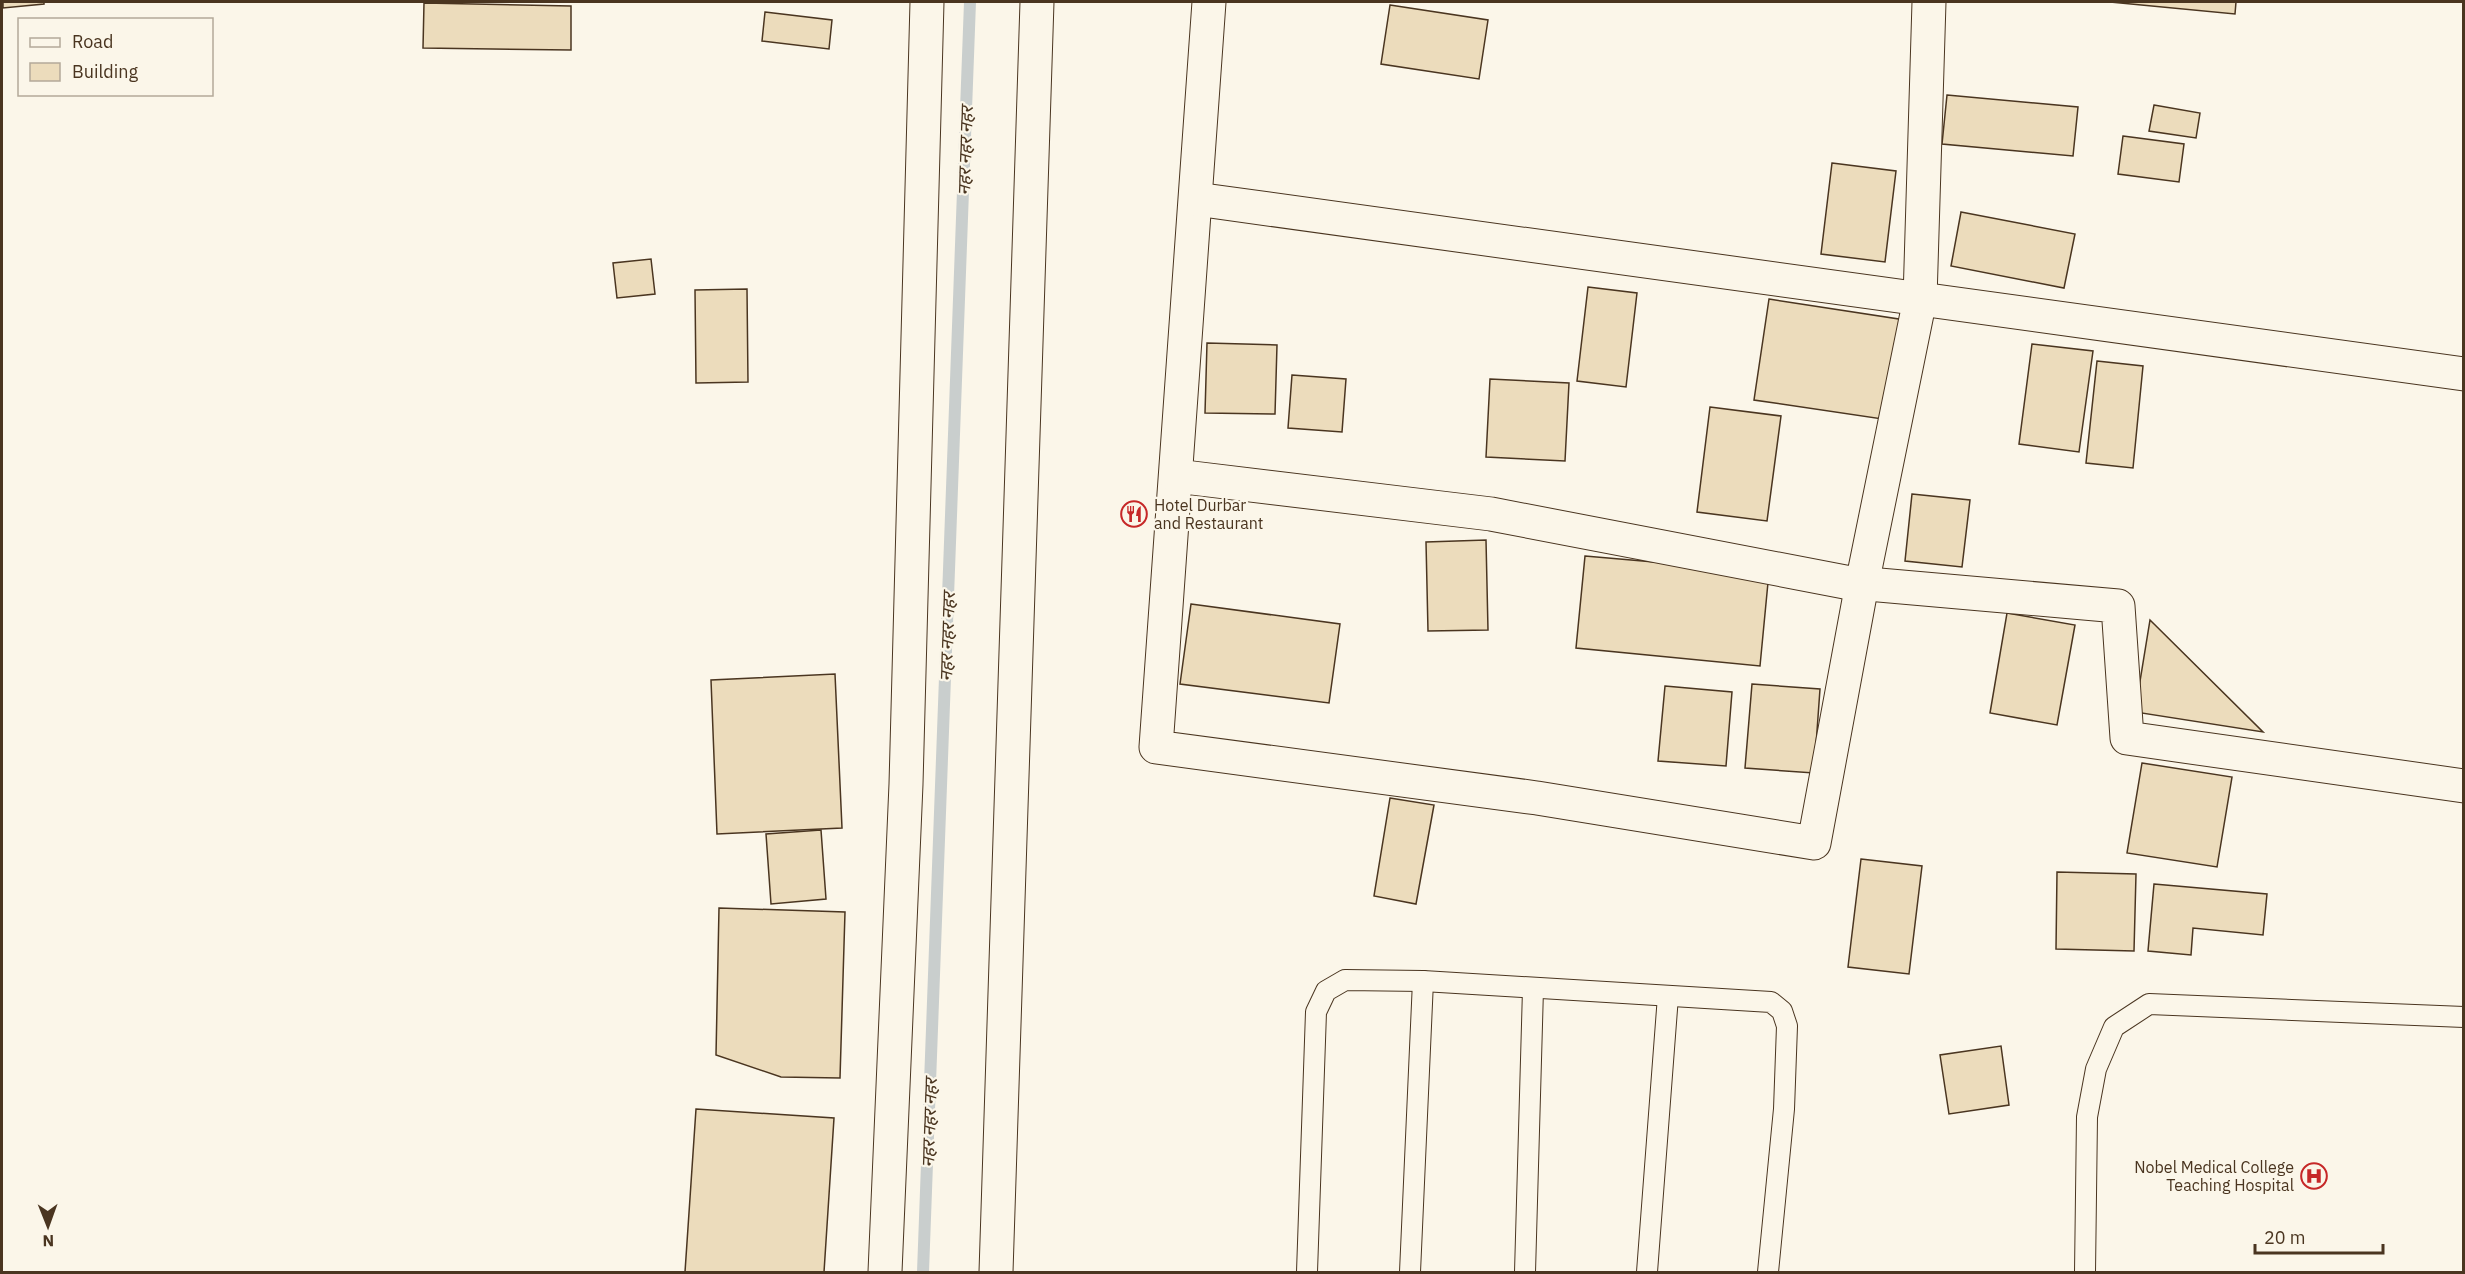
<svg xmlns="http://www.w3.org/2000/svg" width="2465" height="1274" font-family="'IBM Plex Sans','Noto Sans Devanagari',sans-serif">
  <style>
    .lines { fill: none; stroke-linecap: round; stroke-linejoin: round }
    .stream { stroke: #c9cecd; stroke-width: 12 }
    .building { fill: #ecdcbc; stroke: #4a3520; stroke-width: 1.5 }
    .service-casing { stroke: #4a3520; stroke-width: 22 }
    .minor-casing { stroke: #4a3520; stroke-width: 35 }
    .tertiary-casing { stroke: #4a3520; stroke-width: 35 }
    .service { stroke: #fbf6e9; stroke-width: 20 }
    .minor { stroke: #fbf6e9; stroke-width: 33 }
    .tertiary { stroke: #fbf6e9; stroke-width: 33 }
    .labels { text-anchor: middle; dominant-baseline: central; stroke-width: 4.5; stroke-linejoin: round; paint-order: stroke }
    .poi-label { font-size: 16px; fill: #4a3520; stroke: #fbf6e9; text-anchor: start }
    .water-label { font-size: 18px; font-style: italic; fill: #4a3520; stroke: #fbf6e9 }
  </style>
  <rect width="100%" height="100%" fill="#fbf6e9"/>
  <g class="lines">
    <path class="stream" d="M923,1272L970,2"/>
  </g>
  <g class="building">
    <path d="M3,2H44V4L3,8Z"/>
    <path d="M2110,2H2236L2235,14Z"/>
    <path d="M424,3L571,6V50L423,48Z"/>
    <path d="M1390,5L1488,20L1479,79L1381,64Z"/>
    <path d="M765,12L832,20L829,49L762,41Z"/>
    <path d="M1947,95L2078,107L2073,156L1942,144Z"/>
    <path d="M2154,105L2200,113L2196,138L2149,131Z"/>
    <path d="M2123,136L2184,144L2179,182L2118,174Z"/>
    <path d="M1832,163L1896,171L1885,262L1821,254Z"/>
    <path d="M1961,212L2075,234L2064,288L1951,266Z"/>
    <path d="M651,259L655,294L617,298L613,263Z"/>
    <path d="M1588,287L1637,293L1626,387L1577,381Z"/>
    <path d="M747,289L748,382L696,383L695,290Z"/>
    <path d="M1769,299L1905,320L1889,420L1754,400Z"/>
    <path d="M1207,343L1277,345L1275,414L1205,413Z"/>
    <path d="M2032,344L2093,351L2079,452L2019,444Z"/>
    <path d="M2097,361L2143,366L2133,468L2086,463Z"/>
    <path d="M1292,375L1346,379L1342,432L1288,428Z"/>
    <path d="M1490,379L1569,383L1565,461L1486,457Z"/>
    <path d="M1710,407L1781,416L1767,521L1697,512Z"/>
    <path d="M1912,494L1970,500L1962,567L1905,561Z"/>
    <path d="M1486,540L1488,630L1428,631L1426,542Z"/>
    <path d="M1585,556L1769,572L1760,666L1576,648Z"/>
    <path d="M1191,604L1340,624L1329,703L1180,684Z"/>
    <path d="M2007,613L2075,625L2057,725L1990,713Z"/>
    <path d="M2150,620L2263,732L2135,712Z"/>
    <path d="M835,674L842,828L717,834L711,680Z"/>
    <path d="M1752,684L1820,689L1814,773L1745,768Z"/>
    <path d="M1665,686L1732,692L1726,766L1658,761Z"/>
    <path d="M2142,763L2232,777L2217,867L2127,853Z"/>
    <path d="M1390,798L1434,805L1416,904L1374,896Z"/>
    <path d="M821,830L826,899L771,904L766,834Z"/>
    <path d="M1861,859L1922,866L1909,974L1848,967Z"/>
    <path d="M2057,872L2136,874L2134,951L2056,949Z"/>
    <path d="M2154,884L2267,894L2263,935L2193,928L2191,955L2148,951Z"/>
    <path d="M719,908L845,912L840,1078L781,1077L716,1055Z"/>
    <path d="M2001,1046L2009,1105L1949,1114L1940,1055Z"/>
    <path d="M696,1109L834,1118L824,1272H685Z"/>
  </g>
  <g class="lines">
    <g class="service-casing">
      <g id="service">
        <path d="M1307,1272L1316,1012L1326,991L1345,980L1423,981L1771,1002L1782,1011L1787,1026L1784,1109L1768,1272"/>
        <path d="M1410,1272L1423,981"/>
        <path d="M1525,1272L1533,989"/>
        <path d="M1647,1272L1668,996"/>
        <path d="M2085,1272L2087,1117L2096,1069L2114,1027L2149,1004L2464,1017"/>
      </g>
    </g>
    <g class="minor-casing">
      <g id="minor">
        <path d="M1209,2L1156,747L1537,798L1814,843L1862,584L1920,299L1929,2"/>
        <path d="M1196,199L2464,374"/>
        <path d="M1176,476L1491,514L1845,582L2118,606L2127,738L2464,786"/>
        <path d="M885,1272L906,784L927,2"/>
      </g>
    </g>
    <g class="tertiary-casing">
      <path id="tertiary" d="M996,1272L1037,2"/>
    </g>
    <use href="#service" class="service"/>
    <use href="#minor" class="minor"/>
    <use href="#tertiary" class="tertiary"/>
  </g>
  <defs>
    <g id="restaurant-ring" transform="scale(1.35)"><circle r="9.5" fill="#fbf6e9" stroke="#c62828" stroke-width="1.5"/><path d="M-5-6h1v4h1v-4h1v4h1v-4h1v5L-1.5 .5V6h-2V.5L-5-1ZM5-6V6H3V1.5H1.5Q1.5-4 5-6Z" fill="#c62828"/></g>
    <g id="hospital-ring" transform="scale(1.35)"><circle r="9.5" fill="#fbf6e9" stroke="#c62828" stroke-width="1.5"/><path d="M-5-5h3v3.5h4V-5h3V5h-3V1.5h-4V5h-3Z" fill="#c62828"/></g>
  </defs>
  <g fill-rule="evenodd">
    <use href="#restaurant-ring" x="1134" y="514"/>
    <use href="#hospital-ring" x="2314" y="1176"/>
  </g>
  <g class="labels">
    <g class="poi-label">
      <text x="1154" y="505">Hotel Durbar<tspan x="1154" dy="18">and Restaurant</tspan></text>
      <text x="2294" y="1167" text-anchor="end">Nobel Medical College<tspan x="2294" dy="18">Teaching Hospital</tspan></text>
    </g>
    <g class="water-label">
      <text transform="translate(965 151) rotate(-88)">नहर नहर नहर</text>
      <text transform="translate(947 637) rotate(-88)">नहर नहर नहर</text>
      <text transform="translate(929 1123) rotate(-88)">नहर नहर नहर</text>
    </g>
  </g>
  <rect width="2465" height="1274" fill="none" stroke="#4a3520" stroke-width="6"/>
  <rect x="18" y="18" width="195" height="78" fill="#fbf6e9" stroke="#b4a999" stroke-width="1.5"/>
  <rect x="30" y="38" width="30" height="9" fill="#fbf6e9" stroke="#b4a999" stroke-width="1.5"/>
  <text x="72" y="48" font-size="18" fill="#4a3520">Road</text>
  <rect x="30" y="63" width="30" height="18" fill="#ecdcbc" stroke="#b4a999" stroke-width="1.5"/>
  <text x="72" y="78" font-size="18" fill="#4a3520">Building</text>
  <g transform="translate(48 1226) rotate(179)" stroke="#fbf6e9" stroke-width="4.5" paint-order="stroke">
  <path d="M0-4.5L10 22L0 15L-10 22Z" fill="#4a3520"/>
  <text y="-9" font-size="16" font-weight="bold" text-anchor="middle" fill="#4a3520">N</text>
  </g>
  <path d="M2255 1244v9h128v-9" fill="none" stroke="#4a3520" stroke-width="3"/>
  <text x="2264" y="1244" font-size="18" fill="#4a3520" stroke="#fbf6e9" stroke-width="4.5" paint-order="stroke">20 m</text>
</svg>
